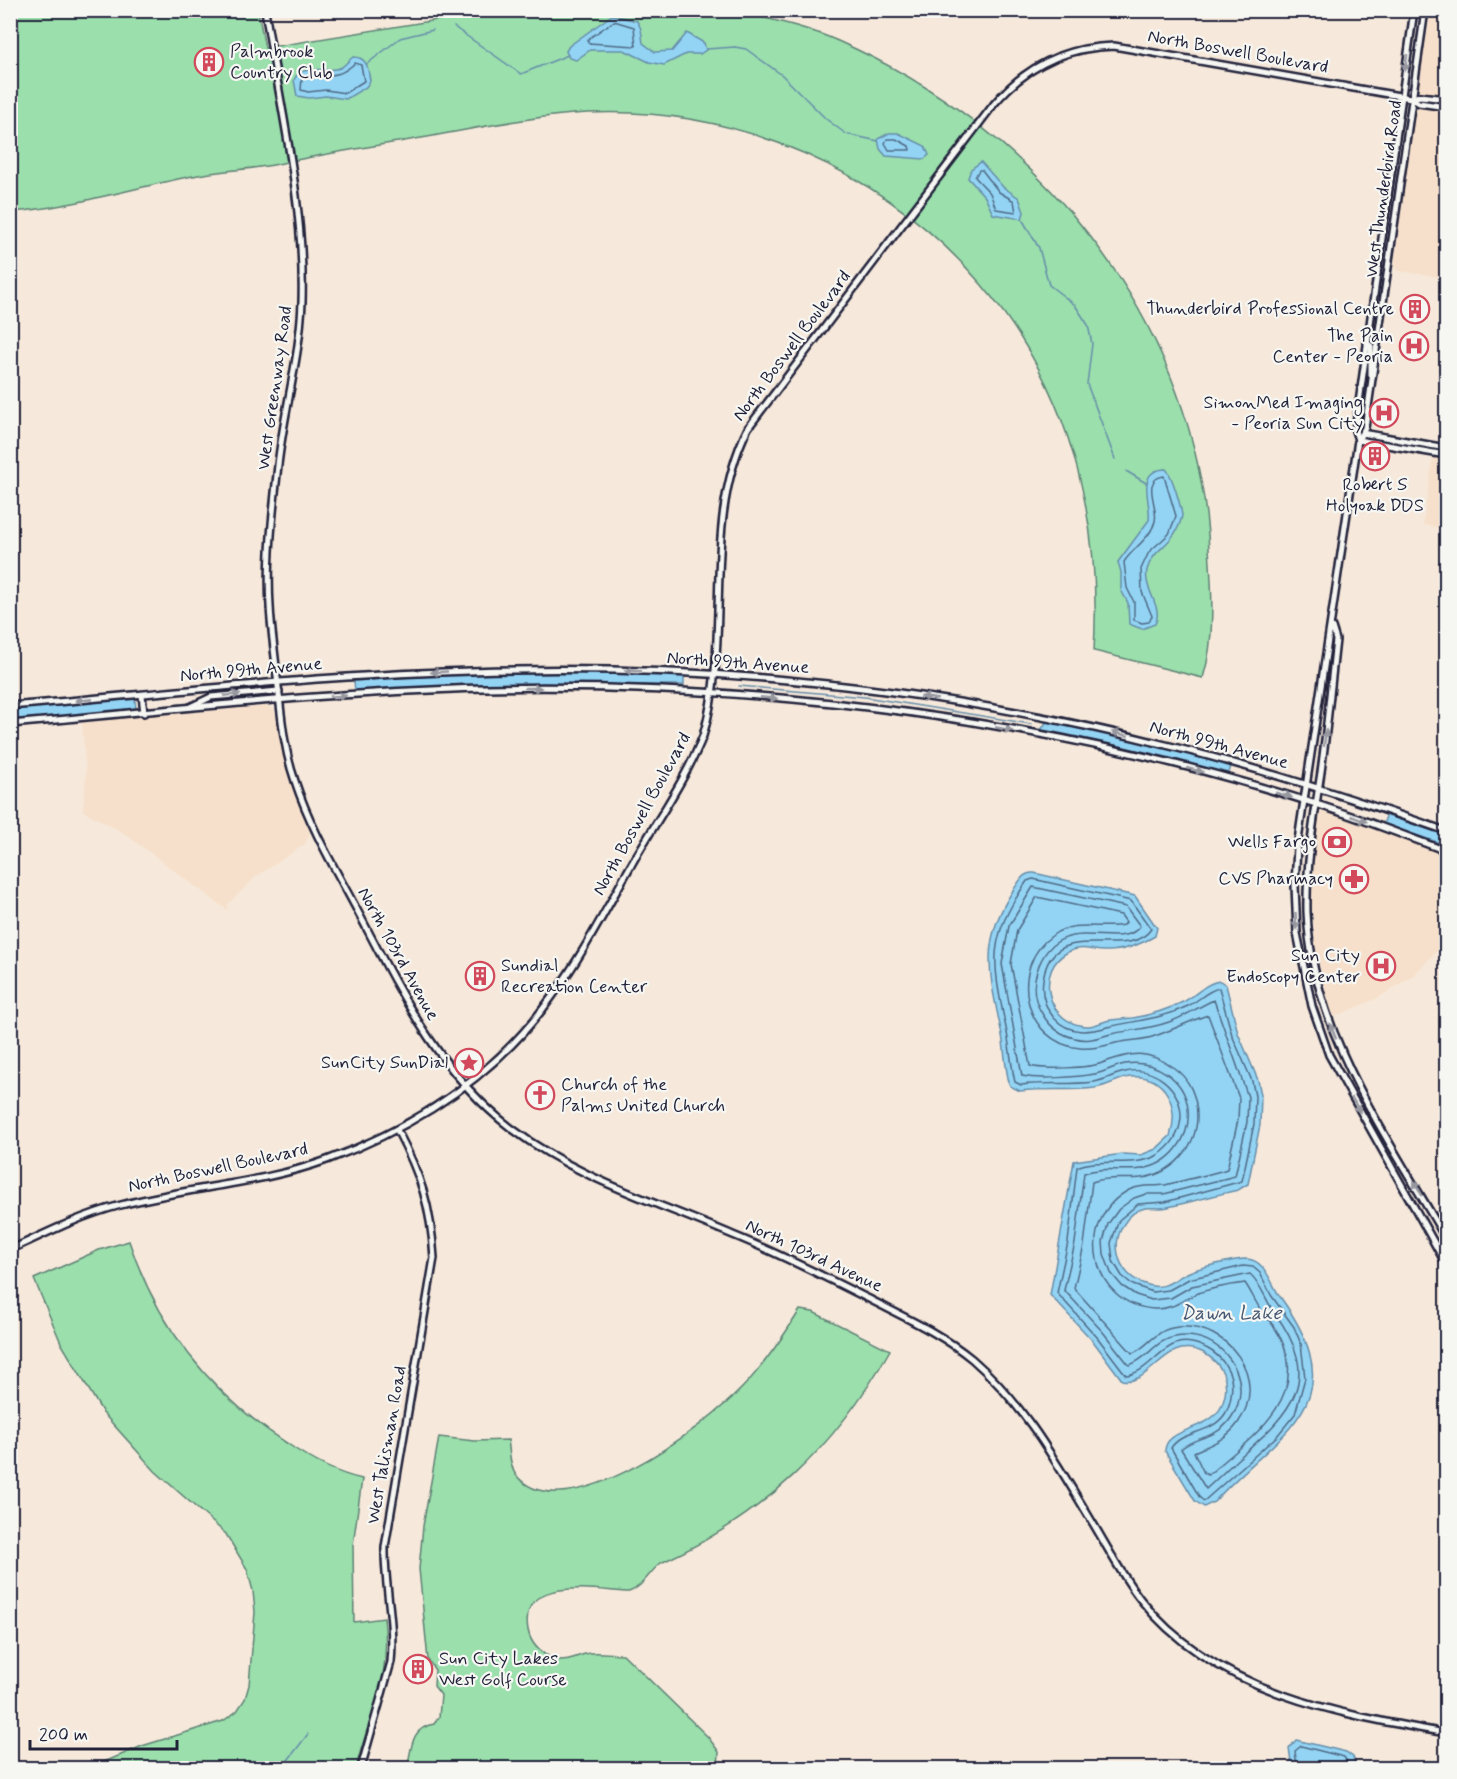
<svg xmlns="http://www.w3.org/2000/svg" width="1457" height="1779" font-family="Mynerve,sans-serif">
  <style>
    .built { fill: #f6e0cb }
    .green { fill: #9adfac; stroke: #5e8074; stroke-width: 1.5 }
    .water { fill: #93d4f4; stroke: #668daa; stroke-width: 1.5 }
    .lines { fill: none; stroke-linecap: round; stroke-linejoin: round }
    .shore { stroke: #4f6985; stroke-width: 1.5 }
    .stream { stroke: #668daa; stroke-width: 1.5 }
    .secondary-casing { stroke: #22223b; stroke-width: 10 }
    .secondary { stroke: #f6f6f2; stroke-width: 5 }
    .oneway { fill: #9797a0 }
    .labels { text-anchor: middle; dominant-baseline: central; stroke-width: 4.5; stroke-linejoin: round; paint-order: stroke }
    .poi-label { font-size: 18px; fill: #22223b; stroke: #f6f6f2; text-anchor: end }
    .street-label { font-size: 18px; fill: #22223b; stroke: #f6f6f2 }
    .water-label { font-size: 20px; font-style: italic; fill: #445772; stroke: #f6f6f2 }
  </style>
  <rect width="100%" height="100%" fill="#f6e9db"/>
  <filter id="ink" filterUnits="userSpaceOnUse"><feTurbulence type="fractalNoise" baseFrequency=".0167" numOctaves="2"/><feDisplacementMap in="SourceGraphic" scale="12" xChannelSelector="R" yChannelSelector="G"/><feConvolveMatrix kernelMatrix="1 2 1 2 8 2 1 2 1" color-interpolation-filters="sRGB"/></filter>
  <g filter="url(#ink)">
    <g class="built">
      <path d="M1431,11H1446V97L1422,93L1417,89Z"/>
      <path d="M1419,106L1446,110V278L1398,271L1394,267L1414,110Z"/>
      <path d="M1433,456L1446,459V529L1423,525Z"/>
      <path d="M267,706L275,711L285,765L310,834L305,844L257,876L228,904L227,910L122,832L83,811L86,774L82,722Z"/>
      <path d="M1327,810L1446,855V942L1413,976L1378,998L1332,1018L1316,952L1311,899L1317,819L1320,812Z"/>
    </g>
    <g class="green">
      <path d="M733,10C768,19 805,26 838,41C1037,128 1190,313 1208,534C1211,580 1217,634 1203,678L1094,651C1102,518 1070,388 981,284C884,171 738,106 588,113C527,116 465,131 404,141C362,148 318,155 278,164C250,170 221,170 193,176C132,188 73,207 11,212L10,11H258L265,48L492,11Z"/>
      <path d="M129,1241C158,1328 212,1395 288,1444C311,1460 335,1473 362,1479L353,1545L354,1622L384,1618C392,1681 370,1710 356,1768H90L142,1746L223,1721L237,1711L245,1699L249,1685L255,1612L253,1591L247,1569L226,1534L155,1471L103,1413L61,1343L34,1279L99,1250Z"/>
      <path d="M800,1310L813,1312L890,1350C835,1448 763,1516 661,1563C649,1572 643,1587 629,1592C597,1591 518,1574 528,1630C531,1645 541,1654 555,1659C567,1663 579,1654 591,1653C601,1652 613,1654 623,1654L708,1737L719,1752L718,1768H407C412,1748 410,1728 434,1724L439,1717L441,1695L434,1686L435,1670L428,1660L419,1569L423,1526L439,1437L475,1441L508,1440C510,1450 509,1466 516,1475C563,1534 707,1425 743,1387C765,1364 783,1337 800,1310Z"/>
    </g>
    <g class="water">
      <path d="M612,15L637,21L641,29L643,43L655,52L672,51L687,33L704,43L706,50L700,54H686L664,65L649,62L624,50H590L576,60L569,58L566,51L569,46Z"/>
      <path d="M353,57C368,57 368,69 370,81L366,87L346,99L326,96L309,98L297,96L294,80L298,73C314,66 332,73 342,67C346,64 349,60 353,57Z"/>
      <path d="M889,133H898L925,146L929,155L924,159L886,156L880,149L878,139Z"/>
      <path d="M981,162L1003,187L1019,198L1024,212L1022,219L993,214L985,197L968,178L971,169Z"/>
      <path d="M1166,469C1172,475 1181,506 1182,516C1175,546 1153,547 1147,570C1143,590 1164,607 1155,624L1142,629L1129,624L1128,603L1121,590V572L1118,562L1149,520C1152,503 1134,470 1166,469Z"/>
      <path d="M572,672L684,676V685H501L355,691L354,681L469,673Z"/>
      <path d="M135,699L136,709L11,721V709Z"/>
      <path d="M1047,721L1145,743L1231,766L1228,776L1044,733L1041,730Z"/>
      <path d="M1387,814L1446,835V845L1383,824Z"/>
      <path d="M1034,873L1135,896L1157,928L1155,936C1141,944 1124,951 1107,951C1093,952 1083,944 1068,952C1036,969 1046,1018 1079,1025C1090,1028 1097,1024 1106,1021C1114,1019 1124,1019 1133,1018C1151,1015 1169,1009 1185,1001C1196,995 1207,982 1220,981L1226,985L1238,1033L1258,1080L1261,1095L1260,1125L1248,1184L1238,1190C1215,1195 1191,1202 1168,1207C1161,1209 1153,1207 1145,1208C1126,1212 1114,1235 1118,1254C1121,1270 1133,1281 1148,1285C1164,1290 1172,1281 1185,1274C1196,1268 1234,1259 1247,1259C1266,1260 1271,1285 1281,1298C1358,1406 1278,1431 1214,1502L1204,1507L1195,1501L1165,1451C1165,1427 1212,1431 1222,1405C1226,1395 1227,1383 1223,1373C1219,1364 1212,1358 1204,1353C1164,1333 1152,1387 1122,1380L1093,1341L1050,1295L1074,1161L1123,1154L1141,1155L1156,1149L1170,1136C1180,1107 1166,1073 1130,1077C1117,1079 1108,1086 1095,1088C1070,1091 1045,1088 1020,1091L1010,1086C1005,1070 1005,1052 1002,1035C990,976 978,943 1014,889C1020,881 1023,872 1034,873Z"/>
      <path d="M1296,1740L1346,1752L1353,1757L1357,1768H1292L1289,1748Z"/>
    </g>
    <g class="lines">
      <g class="shore">
        <path d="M614,21L634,27L636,46L588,43V39Z"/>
        <path d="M355,63L361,65L364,81L345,93L326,90L308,92L301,90L302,78C326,69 332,84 355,63Z"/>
        <path d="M887,139H896L909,146L910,150H889L885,143Z"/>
        <path d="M979,170H982L999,192L1014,201L1016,212L996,209L990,193L975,177Z"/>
        <path d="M1164,476L1176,516L1169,534L1149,552L1141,569L1142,592L1152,616L1149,622L1142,623L1134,620V602L1127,588L1124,562C1133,548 1151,538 1155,521C1159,507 1140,479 1164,476Z"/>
        <path d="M1033,879L1131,901L1151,929C1127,964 1052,914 1043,980C1041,993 1045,1007 1054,1018C1070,1035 1089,1032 1108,1027C1137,1020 1159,1020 1188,1006C1198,1001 1208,990 1219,988L1232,1035L1252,1081L1255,1096L1254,1124L1242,1181L1165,1202L1138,1204L1119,1220L1111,1243L1113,1261L1122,1276L1133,1285L1153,1292L1169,1290L1189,1279L1243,1266L1253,1267L1260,1273L1271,1295L1294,1327L1301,1344L1305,1378L1295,1414L1277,1436L1204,1501L1200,1498L1171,1448C1182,1430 1211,1435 1225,1414C1231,1404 1233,1389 1231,1378C1228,1366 1219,1355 1208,1349C1165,1325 1156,1372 1126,1375L1097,1337L1057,1293L1068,1242L1077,1167C1101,1157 1137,1168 1158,1155C1172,1146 1180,1133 1181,1117C1181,1087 1153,1065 1125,1072C1114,1074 1106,1080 1094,1082C1070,1085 1045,1082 1021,1085L1015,1082C1011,1065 1010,1046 1006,1028C992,960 987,940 1027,881Z"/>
        <path d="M1033,887L1126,907L1140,926C1121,954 1057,907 1037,971C1032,986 1034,1002 1043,1015C1050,1027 1062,1035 1075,1038C1089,1042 1099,1037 1111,1034C1130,1030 1150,1029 1169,1022C1185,1017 1199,1006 1214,1000L1248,1097L1247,1122L1235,1176L1164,1194H1146L1134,1198L1119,1209L1108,1224L1103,1242L1104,1254L1111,1273L1122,1286L1136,1295L1152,1300L1171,1298L1192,1286L1250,1274C1260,1282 1266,1301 1274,1312C1324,1380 1292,1411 1239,1458C1228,1468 1217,1479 1206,1489L1181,1449C1196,1435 1215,1441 1231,1418C1258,1379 1220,1328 1175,1337C1155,1340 1147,1360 1129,1365L1103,1332L1064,1290L1075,1243L1084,1173C1102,1166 1123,1172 1142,1169C1171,1164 1191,1138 1188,1109C1185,1079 1155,1059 1125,1064C1114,1066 1106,1072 1095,1074C1077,1077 1039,1080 1022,1076L1002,964L1009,926Z"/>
        <path d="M1037,897L1121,915L1126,922L1124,925C1100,930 1075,919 1053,935C1008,966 1023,1043 1080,1048C1092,1049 1101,1047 1112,1044C1125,1040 1139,1041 1152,1037C1171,1031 1189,1021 1208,1015L1239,1098L1238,1120L1227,1169C1208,1175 1185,1180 1165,1185C1153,1187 1141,1184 1129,1190C1074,1219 1090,1305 1154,1309C1171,1310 1181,1301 1196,1294C1210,1288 1230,1285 1245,1283C1250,1290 1254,1299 1259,1307C1267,1318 1277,1328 1282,1341C1309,1401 1247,1441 1208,1475L1204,1473L1194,1452C1211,1444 1226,1440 1238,1423C1270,1378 1228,1323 1178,1327C1154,1329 1147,1349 1132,1353L1074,1288L1084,1245L1092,1182C1108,1176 1125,1180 1141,1178C1173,1174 1197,1147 1197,1116C1197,1098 1190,1079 1174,1068C1147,1049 1132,1052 1102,1063C1089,1068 1043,1070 1030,1066L1011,964L1017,930Z"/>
        <path d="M1297,1768L1295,1751L1301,1746L1344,1757L1351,1768"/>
      </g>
      <g class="stream">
        <path d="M454,27L521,74L568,55"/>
        <path d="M706,49L735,47L746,49L782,75L826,119L846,134L878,141"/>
        <path d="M367,64L400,38L433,30"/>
        <path d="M1022,219L1039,248L1049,285L1075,305L1088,325L1092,344L1087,384L1115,459"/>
        <path d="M1126,471L1146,483"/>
        <path d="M739,686L865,697L1031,724"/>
        <path d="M282,1768L308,1734"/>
      </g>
      <g class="secondary-casing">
        <g id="secondary">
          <path d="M265,10C280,106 305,205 302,302C300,357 284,411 278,465C273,511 267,561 270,606C271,630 275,653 277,677C281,712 283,747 295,781C312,833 342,880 367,929C405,1002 444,1077 511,1128C578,1179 656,1202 733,1235C780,1254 825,1277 871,1300C906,1318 942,1334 972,1359C1024,1404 1056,1462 1091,1520C1107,1546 1121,1575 1141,1600C1214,1692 1338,1714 1446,1733"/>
          <path d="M1414,10L1355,431L1358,440L1297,847L1295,885L1297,933L1312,1006L1329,1055L1446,1264"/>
          <path d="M1411,98L1419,103L1446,107"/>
          <path d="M1367,343L1371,346V375"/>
          <path d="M1362,433L1446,448"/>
          <path d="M1358,440L1365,428L1425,10"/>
          <path d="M1358,440L1446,455"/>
          <path d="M1332,627L1336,640C1331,684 1327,728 1321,772C1314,818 1306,864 1307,912C1312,1034 1388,1137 1446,1239"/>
          <path d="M142,695L144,713"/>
          <path d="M10,706C178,692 346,672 514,670C735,666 959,692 1174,747C1266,770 1357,800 1446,831"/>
          <path d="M190,707L211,697L279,691"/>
          <path d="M10,724C168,710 327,692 485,688C761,682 1052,719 1316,804C1360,818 1403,835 1446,851"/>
          <path d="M10,1250C46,1233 82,1215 121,1205C189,1187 261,1184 327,1160C415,1127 496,1075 551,998C583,955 607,907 634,860C657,820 686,779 703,736C733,635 700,524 748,428L994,104C1025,67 1066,47 1114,46L1411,98L1420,96L1446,99"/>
          <path d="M361,1768L391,1662C395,1624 384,1585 385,1547L434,1258C431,1207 421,1175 397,1130"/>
        </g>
      </g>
      <use href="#secondary" class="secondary"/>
    </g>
    <defs><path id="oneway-solid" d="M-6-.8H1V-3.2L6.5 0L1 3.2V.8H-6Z" transform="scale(1.5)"/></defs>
    <g class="oneway">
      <use href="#oneway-solid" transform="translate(1406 63) rotate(98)"/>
      <use href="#oneway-solid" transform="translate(633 671) rotate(-179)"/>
      <use href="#oneway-solid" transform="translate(439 672) rotate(177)"/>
      <use href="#oneway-solid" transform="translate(533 688)"/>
      <use href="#oneway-solid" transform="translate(232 695) rotate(-5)"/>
      <use href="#oneway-solid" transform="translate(338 696) rotate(-4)"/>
      <use href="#oneway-solid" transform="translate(769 698) rotate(5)"/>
      <use href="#oneway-solid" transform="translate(929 698) rotate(-171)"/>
      <use href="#oneway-solid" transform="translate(84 700) rotate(175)"/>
      <use href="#oneway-solid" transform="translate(1004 729) rotate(11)"/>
      <use href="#oneway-solid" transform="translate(1120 734) rotate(-167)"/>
      <use href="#oneway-solid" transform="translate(1325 738) rotate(-83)"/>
      <use href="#oneway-solid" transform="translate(1195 770) rotate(14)"/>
      <use href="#oneway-solid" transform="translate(1284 795) rotate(16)"/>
      <use href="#oneway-solid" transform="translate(1359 819) rotate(20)"/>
      <use href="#oneway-solid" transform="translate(1296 921) rotate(87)"/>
      <use href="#oneway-solid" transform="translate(1333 1031) rotate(-111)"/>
      <use href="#oneway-solid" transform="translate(1356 1105) rotate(60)"/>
      <use href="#oneway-solid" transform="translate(1418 1188) rotate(-120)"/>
    </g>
  </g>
  <defs>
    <g id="building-ring" transform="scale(1.5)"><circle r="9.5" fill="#f6f6f2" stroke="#d1495b" stroke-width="1.5"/><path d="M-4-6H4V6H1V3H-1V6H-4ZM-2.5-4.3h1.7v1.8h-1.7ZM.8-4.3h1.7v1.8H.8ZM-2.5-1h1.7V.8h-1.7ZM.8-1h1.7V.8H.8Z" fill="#d1495b"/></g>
    <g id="hospital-ring" transform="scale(1.5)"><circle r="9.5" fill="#f6f6f2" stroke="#d1495b" stroke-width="1.5"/><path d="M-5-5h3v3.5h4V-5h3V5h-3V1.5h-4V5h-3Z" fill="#d1495b"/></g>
    <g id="bank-ring" transform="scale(1.5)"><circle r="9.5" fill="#f6f6f2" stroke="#d1495b" stroke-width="1.5"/><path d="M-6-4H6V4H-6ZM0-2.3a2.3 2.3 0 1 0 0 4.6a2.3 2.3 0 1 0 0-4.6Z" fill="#d1495b"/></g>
    <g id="pharmacy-ring" transform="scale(1.5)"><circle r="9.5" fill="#f6f6f2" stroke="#d1495b" stroke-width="1.5"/><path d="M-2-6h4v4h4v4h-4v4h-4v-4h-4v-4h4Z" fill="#d1495b"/></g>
    <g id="sight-ring" transform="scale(1.5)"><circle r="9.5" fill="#f6f6f2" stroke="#d1495b" stroke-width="1.5"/><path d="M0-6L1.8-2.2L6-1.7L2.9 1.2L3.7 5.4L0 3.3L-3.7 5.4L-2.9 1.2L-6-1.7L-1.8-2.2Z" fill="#d1495b"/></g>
    <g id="church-ring" transform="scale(1.5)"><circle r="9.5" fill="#f6f6f2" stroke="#d1495b" stroke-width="1.5"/><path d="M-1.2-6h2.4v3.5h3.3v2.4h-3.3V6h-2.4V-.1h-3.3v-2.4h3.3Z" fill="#d1495b"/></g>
  </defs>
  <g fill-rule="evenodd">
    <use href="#building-ring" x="209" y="62"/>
    <use href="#building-ring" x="1415" y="309"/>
    <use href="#hospital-ring" x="1414" y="346"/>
    <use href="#hospital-ring" x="1384" y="413"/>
    <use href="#building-ring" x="1375" y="456"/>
    <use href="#bank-ring" x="1337" y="842"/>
    <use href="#pharmacy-ring" x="1354" y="879"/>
    <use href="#hospital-ring" x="1381" y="966"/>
    <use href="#building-ring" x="480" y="976"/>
    <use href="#sight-ring" x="469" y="1063"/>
    <use href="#church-ring" x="540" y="1095"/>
    <use href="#building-ring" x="418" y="1669"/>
  </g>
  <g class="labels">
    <g class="poi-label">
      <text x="230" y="52" text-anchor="start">Palmbrook<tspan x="230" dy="21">Country Club</tspan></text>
      <text x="1394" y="309">Thunderbird Professional Centre</text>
      <text x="1393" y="336">The Pain<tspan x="1393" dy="21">Center - Peoria</tspan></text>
      <text x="1363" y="403">SimonMed Imaging<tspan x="1363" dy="21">- Peoria Sun City</tspan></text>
      <text x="1375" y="485" text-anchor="middle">Robert S<tspan x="1375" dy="21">Holyoak DDS</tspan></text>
      <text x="1316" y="842">Wells Fargo</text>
      <text x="1333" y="879">CVS Pharmacy</text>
      <text x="1360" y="956">Sun City<tspan x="1360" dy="21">Endoscopy Center</tspan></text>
      <text x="501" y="966" text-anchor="start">Sundial<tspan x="501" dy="21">Recreation Center</tspan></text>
      <text x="448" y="1063">SunCity SunDial</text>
      <text x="561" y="1085" text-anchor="start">Church of the<tspan x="561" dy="21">Palms United Church</tspan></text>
      <text x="439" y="1659" text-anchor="start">Sun City Lakes<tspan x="439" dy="21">West Golf Course</tspan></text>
    </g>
    <g class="street-label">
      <text transform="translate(1238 52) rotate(10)">North Boswell Boulevard</text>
      <text transform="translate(1384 189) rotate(-82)">West Thunderbird Road</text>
      <text transform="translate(792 346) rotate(-53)">North Boswell Boulevard</text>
      <text transform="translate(275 388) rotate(-82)">West Greenway Road</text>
      <text transform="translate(738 663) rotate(4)">North 99th Avenue</text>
      <text transform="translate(251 670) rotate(-5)">North 99th Avenue</text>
      <text transform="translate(1219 745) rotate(15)">North 99th Avenue</text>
      <text transform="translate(642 814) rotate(-61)">North Boswell Boulevard</text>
      <text transform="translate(398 954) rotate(61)">North 103rd Avenue</text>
      <text transform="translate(218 1168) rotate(-12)">North Boswell Boulevard</text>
      <text transform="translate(814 1256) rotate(25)">North 103rd Avenue</text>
      <text transform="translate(387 1445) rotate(-80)">West Talisman Road</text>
    </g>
    <g class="water-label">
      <text x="1231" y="1313">Dawn Lake</text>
    </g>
  </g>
  <rect width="1457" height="1779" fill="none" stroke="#f6f6f2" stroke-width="36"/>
  <rect x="18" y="18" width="1421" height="1743" fill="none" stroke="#22223b" stroke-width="2" filter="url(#ink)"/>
  <path d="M30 1740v9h147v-9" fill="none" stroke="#22223b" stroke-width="3"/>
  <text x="39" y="1740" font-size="18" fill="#22223b" stroke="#f6f6f2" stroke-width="4.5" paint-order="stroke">200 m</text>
</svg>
